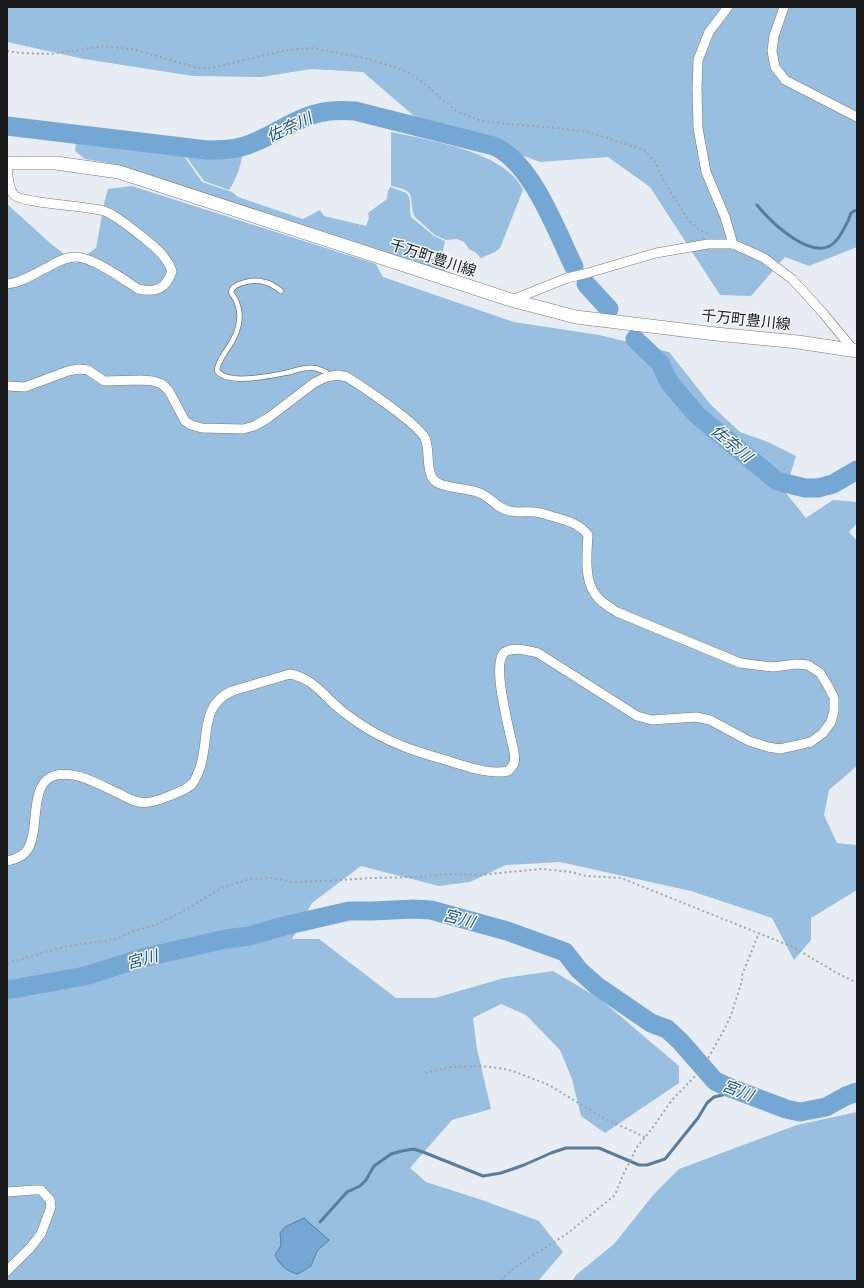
<svg xmlns="http://www.w3.org/2000/svg" width="864" height="1288" font-family="'Zilla Slab','Noto Sans JP',serif">
  <style>
    .green { fill: #99bfe0 }
    .water { fill: #75a7d4; stroke: #597d9d }
    .lines { fill: none; stroke-linecap: round; stroke-linejoin: round }
    .stream { stroke: #597d9d; stroke-width: 3 }
    .river { stroke: #75a7d4; stroke-width: 19 }
    .lane-casing { stroke: #72787d; stroke-width: 6 }
    .street-casing { stroke: #72787d; stroke-width: 10 }
    .secondary-casing { stroke: #72787d; stroke-width: 14 }
    .path { stroke: #9fa4a8; stroke-width: 2; stroke-dasharray: 2 3; stroke-linecap: butt }
    .lane { stroke: #fff; stroke-width: 4.5 }
    .street { stroke: #fff; stroke-width: 9 }
    .secondary { stroke: #fff; stroke-width: 13 }
    .labels { text-anchor: middle; stroke-width: 3; stroke-linejoin: round; paint-order: stroke }
    .street-label { font-size: 15px; fill: #181a1c; stroke: #f5faff }
    .water-label { font-size: 16px; font-style: italic; fill: #1c537f; stroke: #f5faff }
  </style>
  <rect width="100%" height="100%" fill="#e7edf3"/>
  <g class="green">
    <polygon points="7,7 857,7 857,247 809,266 785,257 751,296 720,295 650,187 608,157 540,162 414,116 363,72 311,69 262,77 193,76 84,59 7,42"/>
    <path d="M391,132C428,140 481,148 510,173C516,178 520,184 523,190L500,248L495,252L481,258L475,252L469,249L464,242L457,239L446,240L435,235L414,216C408,194 418,192 391,186Z"/>
    <path d="M78,140L184,156L202,182L232,192L238,197L303,219L320,210L324,216L366,226L369,218L368,213L387,199L388,191L390,187C415,195 408,194 411,217L434,236L445,241L442,255L412,256L411,263L376,252L130,169L108,163L85,159L75,151L76,144Z"/>
    <path d="M243,153C240,167 237,178 229,190L204,181L185,155L215,157Z"/>
    <polygon points="132,186 376,264 383,277 514,322 599,335 669,352 711,405 740,432 768,442 796,456 785,492 806,518 833,500 857,502 857,523 849,532 857,541 857,766 829,790 824,815 837,843 857,845 857,890 811,918 811,940 794,960 772,918 691,891 560,862 506,865 470,882 439,886 361,866 312,903 292,939 319,939 396,998 435,998 504,978 553,971 600,999 679,1066 679,1083 605,1133 581,1116 572,1079 560,1050 526,1015 501,1004 473,1018 477,1049 491,1109 452,1120 410,1168 426,1182 482,1200 539,1221 563,1252 538,1281 7,1281 7,204 49,242 75,263 96,248 105,199 108,189"/>
    <polygon points="443,258 446,275 412,264 413,259"/>
    <polygon points="857,1112 857,1281 572,1281 576,1275 614,1244 654,1194 679,1169 797,1125"/>
  </g>
  <path class="water" d="M304,1218L329,1240L317,1251L311,1266L298,1274C287,1272 280,1265 275,1255C276,1252 279,1250 280,1247C282,1243 280,1237 280,1233L285,1227Z"/>
  <g class="lines">
    <g class="stream">
      <path d="M757,205C770,221 813,264 835,242C841,236 844,228 848,221C849,219 850,215 851,213C853,211 855,211 857,210"/>
      <polyline points="320,1222 347,1192 360,1186 366,1180 374,1166 391,1154 402,1151 413,1149 423,1152 483,1176 501,1173 524,1165 551,1153 566,1148 599,1148 639,1165 647,1165 665,1159 698,1118 707,1103 714,1097 739,1091"/>
    </g>
    <g class="river">
      <path d="M7,126L207,150C219,150 230,150 241,147C268,140 289,121 315,114C328,110 342,110 355,111L482,143C486,144 492,145 496,147C533,165 557,232 574,267"/>
      <polyline points="586,284 609,309"/>
      <polyline points="635,339 660,363 669,382 697,415 777,481 805,488 818,488 833,484 857,470"/>
      <polyline points="7,990 85,976 142,958 226,939 249,936 284,926 349,911 372,911 414,909 431,910 507,931 565,952 579,970 597,986 651,1023 667,1029 680,1041 715,1081 728,1087 786,1109 800,1112 826,1107 846,1096 857,1092"/>
    </g>
    <g class="lane-casing">
      <path id="lane" d="M281,291C276,287 270,283 264,282C256,279 233,282 231,292C233,296 236,299 237,303C244,320 236,337 226,351C222,357 217,364 217,371C229,386 274,375 290,372C296,370 302,368 308,368C317,367 325,371 332,376"/>
    </g>
    <g class="street-casing">
      <g id="street">
        <polyline points="728,7 709,32 698,60 697,88 698,128 706,172 725,217 733,244"/>
        <polyline points="784,7 774,36 772,51 775,67 785,80 857,117"/>
        <path d="M7,284C20,283 32,275 44,269C54,264 64,257 75,257C93,257 123,279 138,289C156,293 166,289 172,271C167,257 156,248 145,239C133,230 118,216 104,211C88,206 21,203 14,195C7,187 8,173 7,163"/>
        <polyline points="512,300 567,278 588,273 656,253 708,244 733,244 764,258 792,279 823,313 855,352"/>
        <path d="M7,386L25,387L68,371L79,369L88,370L104,381L141,380L153,381L162,384L169,391L185,421L191,425L202,428L243,429L254,426L268,418L314,383L324,378L332,376L338,375L347,377C363,387 417,423 425,438C431,451 424,476 438,483C452,490 471,487 484,495C493,501 499,509 510,511C518,513 526,511 534,512C540,512 546,515 551,516C565,520 579,523 588,535C587,552 584,580 595,594C600,602 609,607 617,612L740,663L773,667L797,664L808,665L820,673L828,686L834,698V711L831,722L823,733L811,742L780,749L768,747L749,741L710,720L696,717L652,720L637,716L538,653C528,651 515,646 505,652C491,662 508,723 511,739C513,746 516,756 514,763C513,766 510,769 508,771C490,775 469,767 452,762C436,757 420,753 405,747C384,739 364,728 346,714C327,700 314,678 290,674L232,691C197,706 211,746 198,773C196,777 195,781 192,784C186,790 177,793 169,796C160,800 149,804 139,802C134,801 127,798 122,795C103,787 73,767 51,777C30,787 39,829 29,847C25,856 16,859 7,861"/>
        <polyline points="7,1192 34,1190 41,1190 50,1200 51,1207 41,1234 30,1248 7,1271"/>
      </g>
    </g>
    <g class="secondary-casing">
      <polyline id="secondary" points="7,163 56,163 119,172 511,300 576,317 716,334 798,342 857,351"/>
    </g>
    <g class="path">
      <polyline points="7,51 20,53 51,54 105,46 136,50 198,68 211,68 287,50 312,48 365,58 406,71 420,80 456,111 479,120 497,123 557,128 583,131 598,135 644,150 655,162 665,183 688,219 698,229 708,234"/>
      <polyline points="7,963 68,946 117,939 130,932 155,925 184,911 221,888 250,879 272,878 293,882 325,881 371,878 419,877 447,874 479,875 541,869 571,872 586,876 621,878 793,947 837,973 857,983"/>
      <polyline points="425,1073 451,1067 479,1066 499,1068 513,1071 549,1085 603,1118 645,1137"/>
      <polyline points="502,1281 505,1276 515,1267 568,1233 615,1195 623,1175 637,1147 651,1130 672,1100 702,1069 724,1030 731,1015 742,981 742,975 759,933"/>
    </g>
    <use href="#lane" class="lane"/>
    <use href="#street" class="street"/>
    <use href="#secondary" class="secondary"/>
  </g>
  <g class="labels">
    <g class="street-label">
      <text transform="translate(433 258) rotate(18)" y="5">千万町豊川線</text>
      <text transform="translate(746 320) rotate(6)" y="5">千万町豊川線</text>
    </g>
    <g class="water-label">
      <text transform="translate(289 127) rotate(-25)" y="6">佐奈川</text>
      <text transform="translate(732 443) rotate(40)" y="6">佐奈川</text>
      <text transform="translate(459 918) rotate(15)" y="6">宮川</text>
      <text transform="translate(142 959) rotate(-15)" y="6">宮川</text>
      <text transform="translate(738 1090) rotate(21)" y="6">宮川</text>
    </g>
  </g>
  <rect width="864" height="1288" fill="none" stroke="#181a1c" stroke-width="16"/>
</svg>
